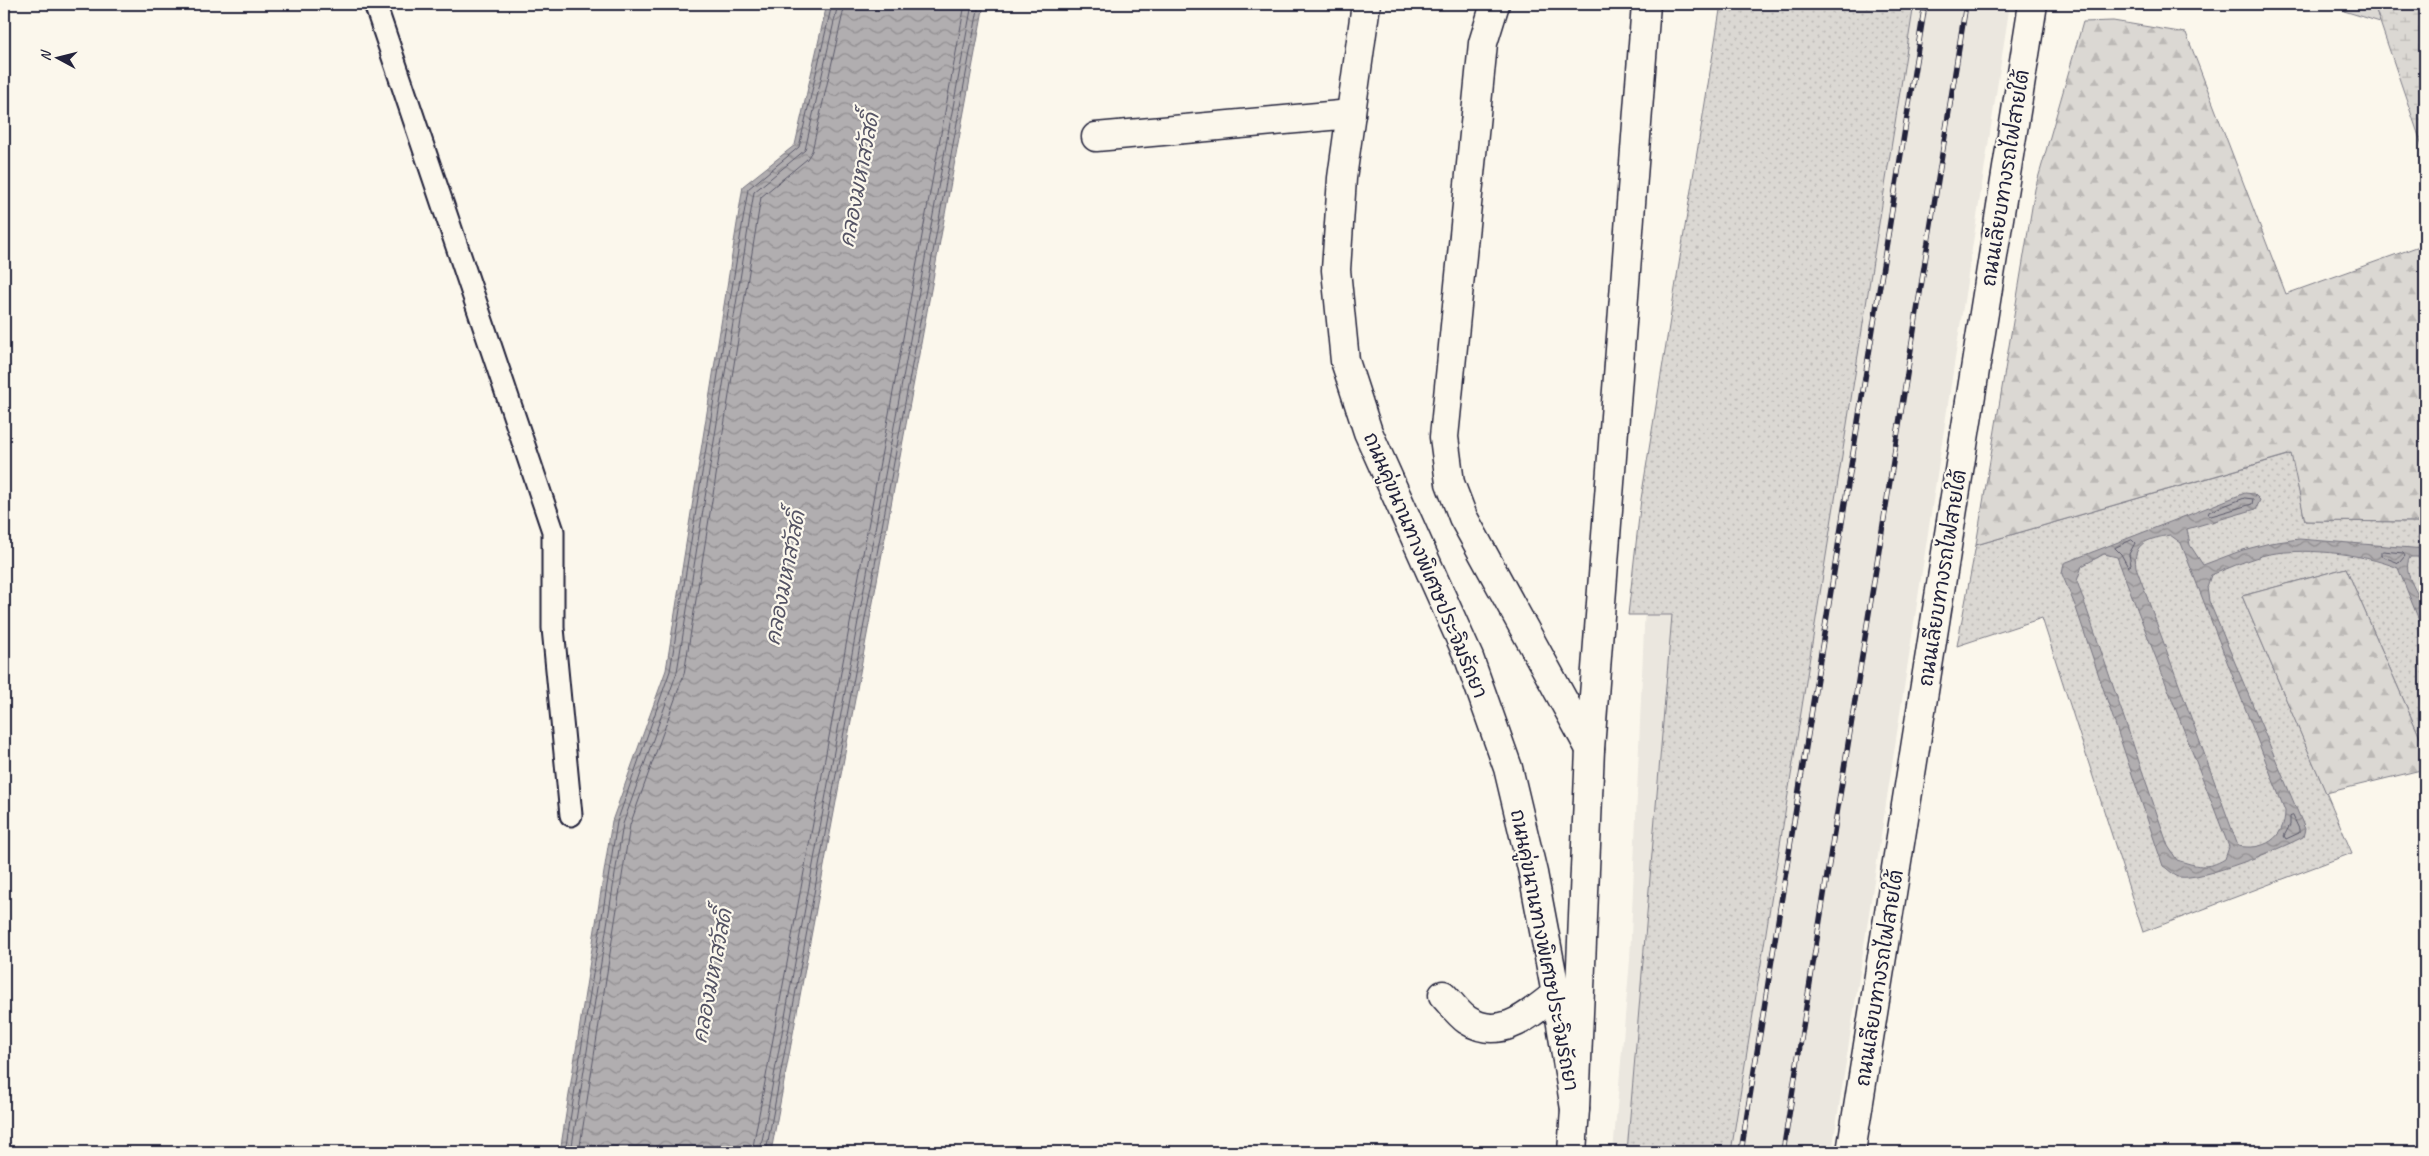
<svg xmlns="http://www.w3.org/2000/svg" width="2429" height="1156" font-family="Caveat,'Playpen Sans Thai',sans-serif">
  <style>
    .built { fill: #ebe7df }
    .grass { fill: url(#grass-dots); stroke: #7e7d87 }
    .forest { fill: url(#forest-firs); stroke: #7e7d87 }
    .wetland { fill: url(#wetland-marsh); stroke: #7e7d87 }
    .water { fill: url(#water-waves); stroke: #787681; fill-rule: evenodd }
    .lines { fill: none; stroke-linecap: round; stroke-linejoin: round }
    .shore { stroke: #5b5a6a; stroke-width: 1 }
    .service-casing { stroke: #22223b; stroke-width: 25 }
    .minor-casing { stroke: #22223b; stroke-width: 31 }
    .secondary-casing { stroke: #22223b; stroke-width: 31 }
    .motorway-casing { stroke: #22223b; stroke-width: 31 }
    .service { stroke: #fbf7ec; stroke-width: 21 }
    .minor { stroke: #fbf7ec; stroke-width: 28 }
    .secondary { stroke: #fbf7ec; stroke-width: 28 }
    .motorway { stroke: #fbf7ec; stroke-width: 28 }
    .rail-casing { stroke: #22223b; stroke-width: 5.5 }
    .rail { stroke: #fbf7ec; stroke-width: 4; stroke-dasharray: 11; stroke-linecap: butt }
    .labels { text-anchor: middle; stroke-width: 4.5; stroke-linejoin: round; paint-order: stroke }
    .street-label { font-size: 20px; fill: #22223b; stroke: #fbf7ec }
    .water-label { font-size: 21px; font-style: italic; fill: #545364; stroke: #fbf7ec }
  </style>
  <defs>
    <pattern id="grass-dots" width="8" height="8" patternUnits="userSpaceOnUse" patternTransform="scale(1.25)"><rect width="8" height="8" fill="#dbd8d3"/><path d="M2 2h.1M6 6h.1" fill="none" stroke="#bcb9b6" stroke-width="1.8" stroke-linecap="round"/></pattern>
    <pattern id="forest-firs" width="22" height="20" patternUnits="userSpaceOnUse" patternTransform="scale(1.25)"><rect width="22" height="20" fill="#dbd8d3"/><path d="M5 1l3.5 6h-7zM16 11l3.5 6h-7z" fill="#bcb9b6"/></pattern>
    <pattern id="wetland-marsh" width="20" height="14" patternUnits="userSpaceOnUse" patternTransform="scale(1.25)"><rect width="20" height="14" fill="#dbd8d3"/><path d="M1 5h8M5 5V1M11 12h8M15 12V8" fill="none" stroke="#bcb9b6"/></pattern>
    <pattern id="water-waves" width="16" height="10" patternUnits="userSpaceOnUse" patternTransform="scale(1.25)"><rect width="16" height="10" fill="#b1aeb0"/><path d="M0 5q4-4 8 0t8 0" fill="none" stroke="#908d90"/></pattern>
  </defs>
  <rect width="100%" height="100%" fill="#fbf7ec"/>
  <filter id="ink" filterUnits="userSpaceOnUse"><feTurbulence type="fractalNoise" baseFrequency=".02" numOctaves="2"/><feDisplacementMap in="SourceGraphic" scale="10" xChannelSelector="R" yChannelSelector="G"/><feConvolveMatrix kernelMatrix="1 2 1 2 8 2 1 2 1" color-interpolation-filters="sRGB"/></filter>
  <g filter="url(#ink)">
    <polygon class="built" points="1734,4 2010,4 1832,1152 1613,1152 1630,960 1645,604"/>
    <g class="grass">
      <polygon points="1721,4 1914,4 1731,1152 1627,1152 1672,615 1628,615 1641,499"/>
      <polygon points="2292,454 2305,521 2425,522 2425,749 2346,568 2242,596 2352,853 2143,932 2042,618 1957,646 1976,545"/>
    </g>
    <g class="forest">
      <polygon points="2344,4 2374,4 2380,22 2344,11"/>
      <polygon points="2113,21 2186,33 2286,294 2425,244 2425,522 2305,521 2291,454 1976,545 2035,189 2083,22"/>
      <polygon points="2346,568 2425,749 2425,769 2326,793 2242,596"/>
    </g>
    <polygon class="wetland" points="2374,4 2425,4 2425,154 2380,22"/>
    <g class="water">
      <polygon points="827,4 984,4 771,1152 560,1152 612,821 666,670 743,186 795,145"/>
      <path d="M2245,493L2254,494L2260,500L2256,509L2187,529L2190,545L2203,565L2243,550L2270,543L2299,539L2425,549V557H2410C2400,575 2423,596 2425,614C2426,621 2425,628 2425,635L2398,568C2362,553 2299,546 2261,556C2244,561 2227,569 2211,575L2207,587L2209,601L2305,829L2303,837C2280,849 2202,881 2179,877C2174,876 2168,869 2163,866L2076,608L2062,574L2064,563ZM2170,535L2181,543L2285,811C2285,839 2263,851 2238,846L2136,567C2132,542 2149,539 2170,535ZM2104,554L2117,557L2229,847L2225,859C2207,870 2196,866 2177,860L2168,846L2077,581L2082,566Z"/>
    </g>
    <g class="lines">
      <g class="shore">
        <polygon points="2245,498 2253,499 2252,504 2211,516 2208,515 2209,512"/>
        <polygon points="2132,540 2135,543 2129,554 2131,565 2128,567 2121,554 2115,548"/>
        <polygon points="2383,551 2403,553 2405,556 2399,563 2381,556 2381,553"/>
        <polygon points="2293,816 2299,829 2299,833 2286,839 2284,836 2290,825 2290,817"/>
        <polyline points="565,1152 617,822 670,671 748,189 799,147 832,4"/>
        <polyline points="571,1152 623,824 677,672 754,192 805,150 838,4"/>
        <polyline points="579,1152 630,825 684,674 761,197 807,159 812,151 845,4"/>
        <polyline points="752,1152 965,4"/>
        <polyline points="760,1152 972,4"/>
        <polyline points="766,1152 979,4"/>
      </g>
      <g class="service-casing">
        <polyline id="service" points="375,4 553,531 553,628 571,815"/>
      </g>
      <g class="minor-casing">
        <g id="minor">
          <polyline points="1096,137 1351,114"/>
          <path d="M1443,995C1450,1002 1458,1014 1467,1020C1501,1042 1530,1014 1556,994"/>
        </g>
      </g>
      <g class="secondary-casing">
        <g id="secondary">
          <polyline points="1366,4 1342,178 1336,270 1345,361 1368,432 1469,658 1508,768 1533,873 1556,994 1575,1109 1572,1152"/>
          <polyline points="1851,1152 2033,4"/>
        </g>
      </g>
      <g class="motorway-casing">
        <g id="motorway">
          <polyline points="1495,4 1483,43 1444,437 1450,483 1463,517 1590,749"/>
          <polyline points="1575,1109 1590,749 1646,4"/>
        </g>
      </g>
      <use href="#service" class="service"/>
      <use href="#minor" class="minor"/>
      <use href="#secondary" class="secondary"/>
      <use href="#motorway" class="motorway"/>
      <g class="rail-casing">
        <g id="rail">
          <polyline points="1741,1152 1925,4"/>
          <polyline points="1783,1152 1966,4"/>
        </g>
      </g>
      <use href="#rail" class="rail"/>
    </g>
  </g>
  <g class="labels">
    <g class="street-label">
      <text transform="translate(2005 178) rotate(-81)" y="7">ถนนเลียบทางรถไฟสายใต้</text>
      <text transform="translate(1426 565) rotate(67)" y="7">ถนนคู่ขนานทางพิเศษประจิมรัถยา</text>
      <text transform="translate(1942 578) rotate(-81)" y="7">ถนนเลียบทางรถไฟสายใต้</text>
      <text transform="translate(1545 950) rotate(79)" y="7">ถนนคู่ขนานทางพิเศษประจิมรัถยา</text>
      <text transform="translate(1879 978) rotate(-81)" y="7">ถนนเลียบทางรถไฟสายใต้</text>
    </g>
    <g class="water-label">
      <text transform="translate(859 180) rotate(-79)" y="7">คลองมหาสวัสดิ์</text>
      <text transform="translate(785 578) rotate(-79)" y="7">คลองมหาสวัสดิ์</text>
      <text transform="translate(712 976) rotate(-79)" y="7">คลองมหาสวัสดิ์</text>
    </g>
  </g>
  <rect width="2429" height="1156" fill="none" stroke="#fbf7ec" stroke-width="20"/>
  <rect x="10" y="10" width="2409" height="1136" fill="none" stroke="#22223b" stroke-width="2" filter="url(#ink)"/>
  <g transform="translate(58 58) rotate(277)" stroke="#fbf7ec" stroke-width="4" paint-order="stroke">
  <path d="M0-4L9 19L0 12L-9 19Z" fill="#22223b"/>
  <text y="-8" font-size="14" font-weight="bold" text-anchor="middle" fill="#22223b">N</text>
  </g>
</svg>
